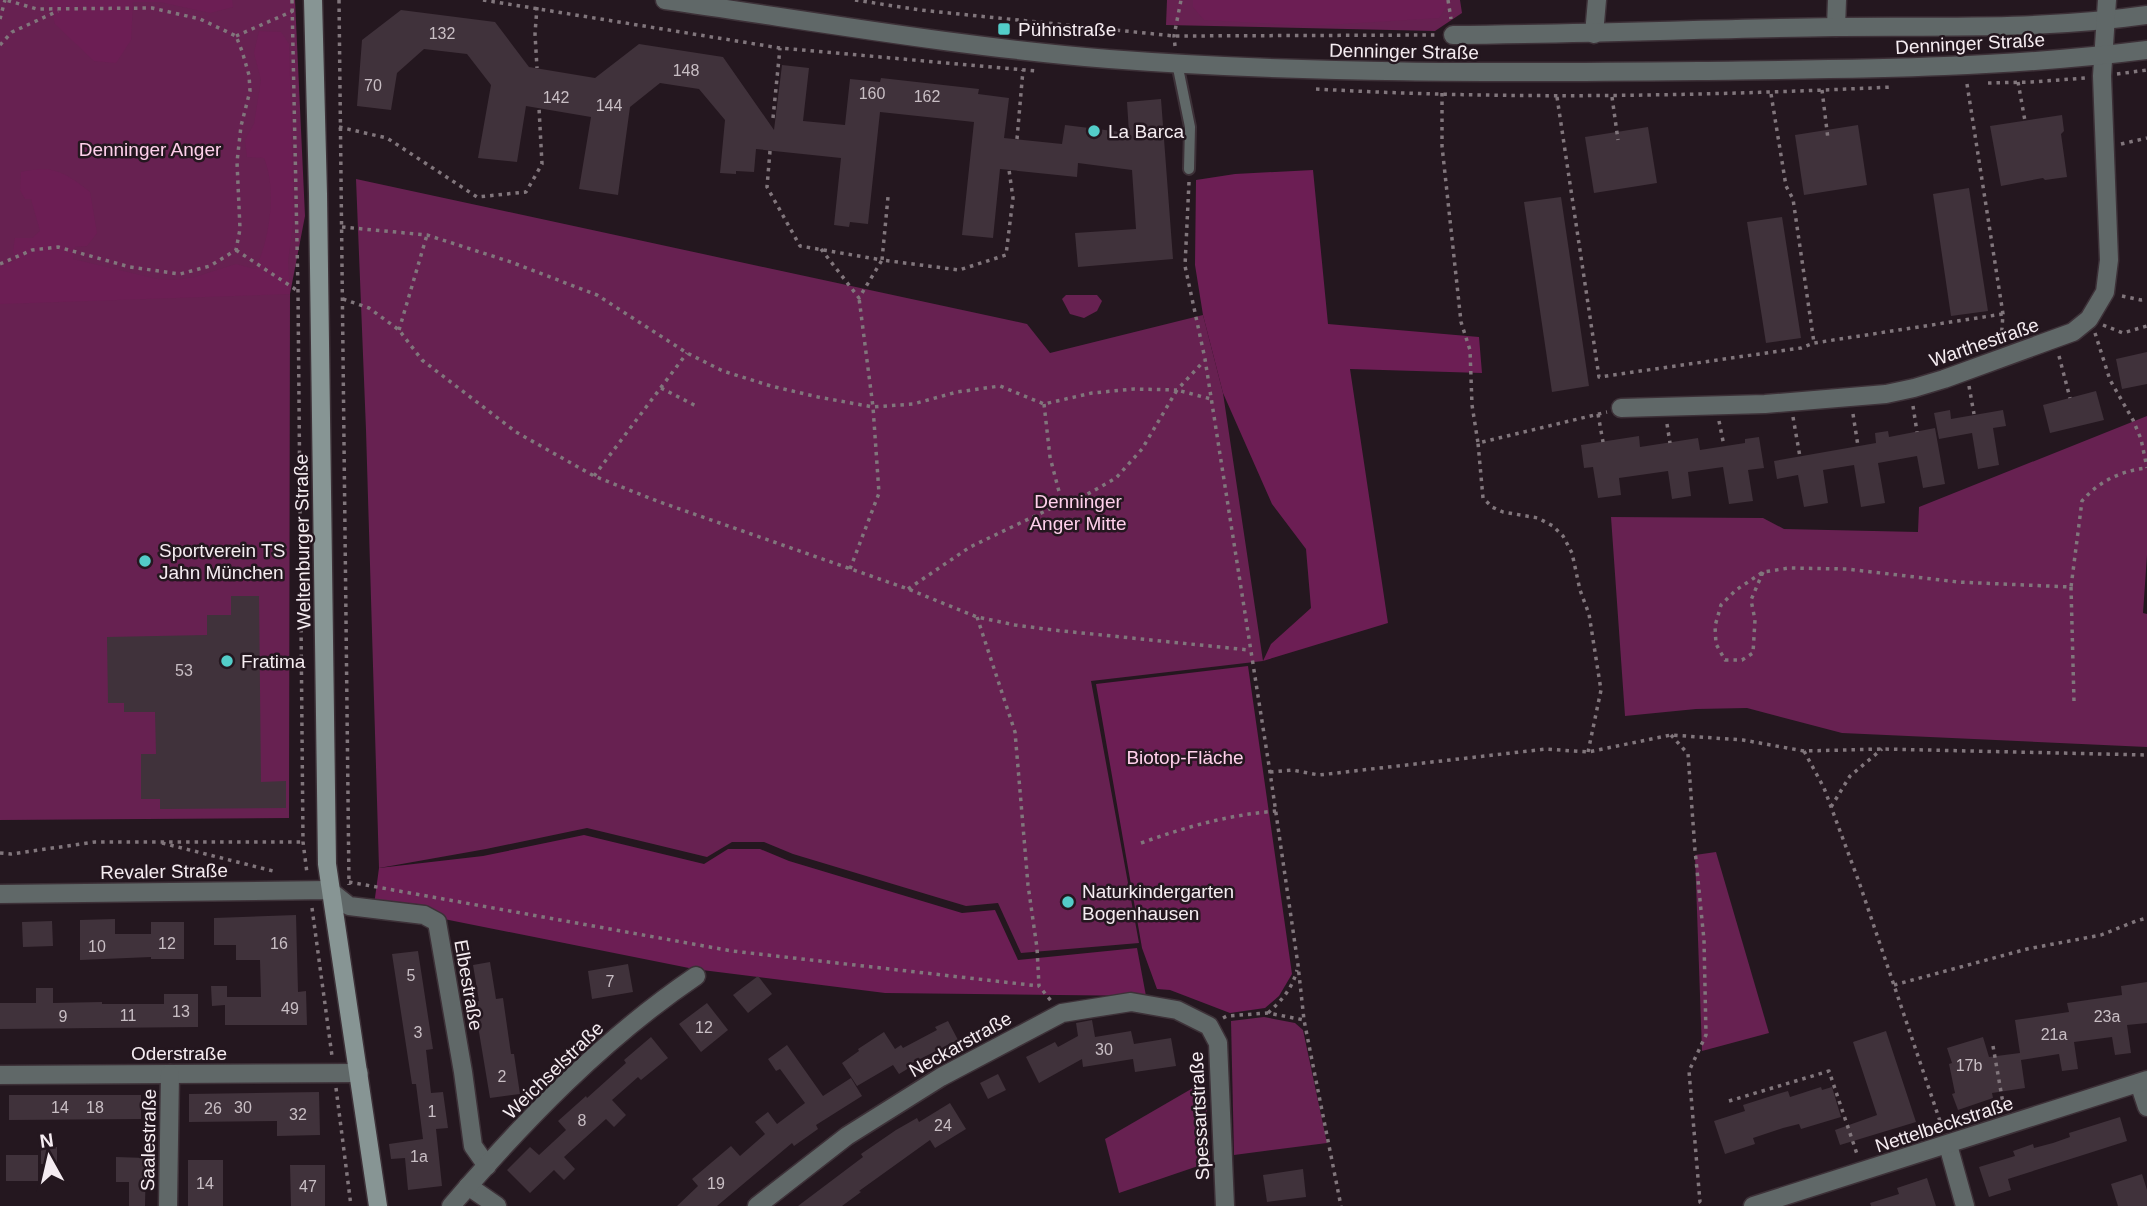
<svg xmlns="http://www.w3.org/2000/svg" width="2147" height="1206" font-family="Arial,sans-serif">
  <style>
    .green { fill: #672151 }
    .forest { fill: #6c1e54 }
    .building { fill: #40323b }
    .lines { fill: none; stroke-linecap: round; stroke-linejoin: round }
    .service-casing { stroke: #3d3138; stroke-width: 14 }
    .minor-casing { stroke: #3d3138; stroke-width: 21 }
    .tertiary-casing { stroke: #3d3138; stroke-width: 21 }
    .secondary-casing { stroke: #3d3138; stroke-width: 21 }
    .path { stroke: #81767c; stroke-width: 3.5; stroke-dasharray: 3.5 5; stroke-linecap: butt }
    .service { stroke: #606868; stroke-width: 10 }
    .minor { stroke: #606868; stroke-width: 18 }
    .tertiary { stroke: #606868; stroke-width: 18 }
    .secondary { stroke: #879594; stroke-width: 18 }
    .poi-dot { fill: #53cdc9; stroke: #24171f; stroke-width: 2.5 }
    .labels { text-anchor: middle; stroke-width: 5; stroke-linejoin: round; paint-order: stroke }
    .number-label { font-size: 16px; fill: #c8bec4 }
    .poi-label { font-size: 19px; fill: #f5ecf1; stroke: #24171f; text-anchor: start }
    .street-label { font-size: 19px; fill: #f5ecf1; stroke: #24171f }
    .park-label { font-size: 19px; fill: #ffd0eb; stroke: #24171f }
  </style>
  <rect width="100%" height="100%" fill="#24171f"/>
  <g class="green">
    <polygon points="0,0 295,0 305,216 290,294 289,818 0,820"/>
    <polygon points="1167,0 1460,0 1462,13 1435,31 1166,25"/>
    <polygon points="356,179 1027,324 1050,353 1203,315 1223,393 1263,661 1091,681 1139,943 1021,953 998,903 966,906 793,854 764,842 732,842 707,857 587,828 486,849 379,868 366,430"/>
    <polygon points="1066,295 1097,295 1102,301 1097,311 1084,318 1070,314 1062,299"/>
    <polygon points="2147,416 2147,555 2143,613 2147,614 2147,747 1842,733 1747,708 1696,709 1625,716 1611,517 1763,518 1784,529 1918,532 1919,507"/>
    <polygon points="1716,852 1769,1033 1702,1051 1695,855"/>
    <polygon points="1264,1017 1295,1023 1303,1030 1327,1143 1234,1155 1231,1021"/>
    <polygon points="1205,1081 1210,1162 1119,1193 1105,1139"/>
  </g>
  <g class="forest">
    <polygon points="45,0 232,0 233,7 210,13 160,2 133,2 131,40 116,63 94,61 55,24 49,1"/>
    <polygon points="1193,0 1451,0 1439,18 1310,26 1204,20 1193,7"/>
    <path d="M259,31L281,32L289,44L294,217L288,261L290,294L0,304V267L16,260L13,251L15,238H32L40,231L31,199H25L20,190L21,172C54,165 64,172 90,192L97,233L87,246L75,247L73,259L157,279L176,280L195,277L236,264L255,269C270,241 277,188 264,158L247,157L245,140L254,124L261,80L254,53Z"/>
    <polygon points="1313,170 1328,324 1479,337 1482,373 1350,369 1388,623 1263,661 1271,644 1311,608 1306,549 1272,504 1223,393 1203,315 1195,265 1196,180 1235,174"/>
    <polygon points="1248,666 1292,974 1279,996 1265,1008 1230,1013 1170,990 1157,989 1142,948 1096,684"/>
    <polygon points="584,835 704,864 728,849 760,849 789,861 962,913 995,910 1018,960 1137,948 1146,996 885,993 694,969 374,905 379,868 483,856"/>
  </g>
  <g class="building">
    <polygon points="401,10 495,22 529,67 595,78 639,44 723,57 774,130 782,65 809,68 803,121 845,125 850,79 880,82 881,78 979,89 978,94 1009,98 1004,138 1062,144 1065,125 1129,133 1127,102 1161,99 1173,259 1078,267 1075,233 1136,229 1132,170 1078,163 1077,177 1000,169 993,238 962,235 974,122 880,112 868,224 850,222 849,227 834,225 841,158 756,149 754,172 736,171 736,174 720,173 725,120 699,89 660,83 630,107 618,195 579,189 591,117 526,106 517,162 478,158 491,85 467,54 424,49 397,73 391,110 357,106 362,40"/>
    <polygon points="2062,115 2064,131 2061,134 2067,177 2045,180 2043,178 2001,186 1990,126"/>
    <polygon points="1858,125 1867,185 1804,195 1795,135"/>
    <polygon points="1648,127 1657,183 1594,193 1585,137"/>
    <polygon points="1969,188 1988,311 1951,316 1933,194"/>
    <polygon points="1561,197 1589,386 1552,392 1524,202"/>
    <polygon points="1782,217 1801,338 1766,343 1747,222"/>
    <polygon points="2147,352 2147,384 2122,389 2116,359"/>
    <polygon points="2096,391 2104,420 2050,433 2043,405"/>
    <polygon points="1950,410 1951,419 2003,410 2006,426 1993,428 1999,465 1978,469 1972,433 1939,439 1934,413"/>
    <polygon points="1935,428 1945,484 1923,488 1917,456 1878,463 1885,503 1861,507 1854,465 1823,470 1828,503 1804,507 1798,475 1777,479 1774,461 1876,443 1875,433 1888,431 1889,437"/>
    <polygon points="1639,436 1640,447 1698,438 1700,450 1745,443 1745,439 1759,437 1764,468 1748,470 1753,501 1729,504 1723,467 1688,472 1691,496 1672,499 1668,471 1619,478 1621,495 1598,498 1593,467 1584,468 1581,445"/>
    <polygon points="231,596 259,596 261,782 286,781 286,808 160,809 160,799 141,799 141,754 156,754 155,712 124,712 124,703 108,703 107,637 207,635 207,615 231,615"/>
    <polygon points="296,915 298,992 306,991 307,1025 225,1025 225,1005 212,1006 211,986 227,986 227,997 261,997 260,960 236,960 236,945 214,945 214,918"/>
    <polygon points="115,919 115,934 151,934 151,922 184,922 184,959 151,959 151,957 80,960 80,920"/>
    <polygon points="52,921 53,946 23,947 22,922"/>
    <polygon points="418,951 433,1049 426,1050 431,1093 443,1092 448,1128 436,1129 442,1186 408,1190 405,1158 391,1159 389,1144 423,1139 416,1084 412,1084 392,954"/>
    <polygon points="490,962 496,999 503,998 511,1054 514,1054 520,1094 490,1098 474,1002 479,1001 473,965"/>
    <polygon points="628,964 633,992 592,999 588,971"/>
    <polygon points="758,976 772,994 748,1013 733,995"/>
    <polygon points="2147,982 2147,1023 2127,1025 2131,1053 2115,1055 2112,1037 2074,1042 2078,1069 2062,1071 2059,1054 2021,1060 2025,1088 1992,1093 1993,1098 1958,1110 1952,1094 1955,1093 1949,1064 1952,1063 1947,1048 1983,1037 1989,1057 2020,1053 2015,1020 2069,1012 2067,1003 2122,995 2121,986"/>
    <polygon points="36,988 53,988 53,1003 102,1002 102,1004 164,1004 164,994 198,994 198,1027 0,1029 0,1003 36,1003"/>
    <polygon points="707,1003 728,1030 701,1052 679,1024"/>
    <polygon points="1092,1020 1095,1037 1131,1031 1134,1044 1171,1038 1176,1066 1135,1072 1133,1059 1083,1067 1082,1059 1039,1083 1026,1057 1055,1042 1058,1047 1078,1036 1076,1023"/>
    <polygon points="948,1021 958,1040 912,1063 914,1065 899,1074 893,1065 857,1086 842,1063 859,1051 858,1049 884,1032 895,1049 901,1045 903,1048 937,1030 935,1027"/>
    <polygon points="1886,1031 1916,1122 1840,1145 1835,1130 1877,1115 1853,1042"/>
    <polygon points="651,1037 668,1058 641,1080 638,1077 612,1100 626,1115 614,1127 606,1119 564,1157 575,1169 564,1180 554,1170 530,1193 507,1170 530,1147 539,1155 566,1130 558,1121 586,1096 587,1098 626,1063 624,1060"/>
    <polygon points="787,1045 823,1096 851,1078 862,1096 816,1125 818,1129 794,1146 792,1143 717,1206 677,1206 698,1186 692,1179 731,1146 740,1156 765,1134 755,1122 768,1112 777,1124 805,1103 780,1069 776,1071 768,1059"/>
    <polygon points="998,1074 1006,1090 988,1099 980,1083"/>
    <polygon points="1821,1087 1822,1090 1832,1087 1841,1117 1801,1129 1799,1124 1783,1128 1753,1138 1755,1144 1725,1154 1714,1121 1745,1111 1743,1105 1781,1093 1788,1091 1790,1097"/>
    <polygon points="319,1092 320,1135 277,1136 277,1121 189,1122 189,1094"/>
    <polygon points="9,1095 141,1095 141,1119 9,1120"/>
    <polygon points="950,1103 966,1129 935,1148 930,1140 859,1191 861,1192 842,1206 798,1206 863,1157 861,1154 896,1130 917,1118 919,1122"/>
    <polygon points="2120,1117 2127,1141 2008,1179 2011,1190 1989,1197 1979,1167 2015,1156 2013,1151 2033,1144 2034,1148 2053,1143 2070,1137 2069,1133"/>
    <rect x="41" y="1147" width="16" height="17"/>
    <rect x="6" y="1155" width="32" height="26"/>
    <polygon points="116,1157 146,1158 145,1206 129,1206 129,1182 116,1182"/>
    <rect x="188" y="1160" width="35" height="46"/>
    <polygon points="290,1165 325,1165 325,1206 291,1206"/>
    <polygon points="1303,1169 1306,1197 1267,1202 1263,1175"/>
    <polygon points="2142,1174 2147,1190 2147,1206 2118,1206 2111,1184"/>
    <polygon points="1927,1178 1936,1206 1871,1206 1870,1203 1899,1194 1897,1188"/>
  </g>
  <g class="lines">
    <g class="service-casing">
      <polyline id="service" points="1177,63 1190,127 1189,169"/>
    </g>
    <g class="minor-casing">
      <g id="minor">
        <polyline points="1836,27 1837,0"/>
        <polyline points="1594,34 1597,0"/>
        <path d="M1453,35C1580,34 1707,29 1835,27C1939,26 2044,30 2147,15"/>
        <polyline points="1621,408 1765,404 1886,394 1914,388 1944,379 2073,332 2089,319 2105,292 2109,260 2102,76 2107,0"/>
        <polyline points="0,894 329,890 349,906 424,915 437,922 463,1072 473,1146 487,1166"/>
        <polyline points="0,1075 359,1073"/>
        <polyline points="2139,1083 2147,1107"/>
        <polyline points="1948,1145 1965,1206"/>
        <polyline points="468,1186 497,1206"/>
        <polyline points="168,1206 170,1074"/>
        <path d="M451,1206C524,1121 603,1039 696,976"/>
        <polyline points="757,1206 847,1136 941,1077 1062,1013 1131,1002 1177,1010 1209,1026 1218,1043 1225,1206"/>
        <polyline points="1753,1206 2147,1080"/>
      </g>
    </g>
    <g class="tertiary-casing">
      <path id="tertiary" d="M665,0C812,21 960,47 1109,59C1306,74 1502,73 1699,71C1849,69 1998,69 2147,50"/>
    </g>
    <g class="secondary-casing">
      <polyline id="secondary" points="313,0 318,194 327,864 378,1206"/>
    </g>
    <g class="path">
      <polyline points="292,0 298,291 303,842 307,873"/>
      <polyline points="339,0 349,885"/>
      <polyline points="483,0 780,48 1036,71"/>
      <polyline points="855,0 920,10 1174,36 1437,35"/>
      <polyline points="1448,0 1451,19"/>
      <polyline points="537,7 535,34 537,68"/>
      <polyline points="0,19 5,0"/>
      <polyline points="236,36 293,11"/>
      <polyline points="0,45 12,32 58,11"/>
      <polyline points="1175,46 1174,36 1181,0"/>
      <polyline points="2117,74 2147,70"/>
      <polyline points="2018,82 2025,121"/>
      <polyline points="1988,83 2032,82 2085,78"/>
      <polyline points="1967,84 2003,314 2001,342"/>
      <path d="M1316,89C1509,100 1701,96 1893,87"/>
      <polyline points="1822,90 1828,139"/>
      <polyline points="1442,93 1442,146 1461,322 1470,350 1472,405 1478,443"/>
      <polyline points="1771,94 1786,186 1793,199 1814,343"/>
      <polyline points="1557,97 1599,377 1801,348 1814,343 2003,314"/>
      <polyline points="1612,97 1618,140"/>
      <polyline points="773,118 780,48"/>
      <polyline points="339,127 387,138 477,197 526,192 542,164 539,108"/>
      <polyline points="1017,139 1023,70"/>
      <polyline points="2121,144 2147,138"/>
      <polyline points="770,151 767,187 800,246 882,260 888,197"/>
      <polyline points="1189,182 1185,266 1205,359 1270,772 1298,965 1304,1020 1341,1206"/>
      <polyline points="342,227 427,235 511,262 597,295 687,353 723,371 771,386 818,397 873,407 913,404 957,392 1000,386 1044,404 1092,393 1134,389 1177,390 1204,361"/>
      <polyline points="821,249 859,298 882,260 959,270 1006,255 1013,198 1009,170"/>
      <polyline points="236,250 298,291"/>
      <polyline points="0,264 32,250 58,247 130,267 180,274 210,266 236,250 240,229 237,162 241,126 250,91 249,75 242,51 236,36 200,19 152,8 37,9 6,0"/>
      <polyline points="2122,296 2141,300 2147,299"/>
      <polyline points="343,299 369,308 399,330 422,360 516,432 594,476 657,501 908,589 977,617 1015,625 1053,630 1249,650"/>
      <polyline points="2103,325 2123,333 2147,326"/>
      <polyline points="399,330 427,235"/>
      <polyline points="2095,333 2110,380 2133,420 2141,439 2147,468"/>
      <polyline points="2059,356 2070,398"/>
      <polyline points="1969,386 1974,414"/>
      <polyline points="661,388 698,407"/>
      <polyline points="1044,404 1050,457 1062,503"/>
      <polyline points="1913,406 1917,432"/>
      <polyline points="1598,414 1603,442"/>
      <polyline points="1853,414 1858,446"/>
      <polyline points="1793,417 1800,457"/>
      <polyline points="1719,421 1724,446"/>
      <polyline points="1667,424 1670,443"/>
      <polyline points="594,476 687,353"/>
      <polyline points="850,569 879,493 873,407 859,298"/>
      <path d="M1763,572L1751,600L1755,620L1753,653L1742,660H1725L1716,644L1715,626L1721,605L1736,590L1763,572L1789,568L1847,569L1958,582L2071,587L2082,501C2099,481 2121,471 2146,468"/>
      <polyline points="2071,587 2074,702"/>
      <polyline points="908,589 970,547 1062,503 1086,495 1116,478 1142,449 1177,390 1211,399"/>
      <polyline points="977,617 1015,732 1028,885 1037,948 1039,986 1052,1002"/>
      <polyline points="1671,735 1688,754 1695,850 1704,940 1706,1035 1689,1071 1700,1202 1704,1206"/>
      <polyline points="1804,751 1824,788 1859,882 1943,1130"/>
      <polyline points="1588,752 1601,690 1589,614 1580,590 1572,553 1563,536 1553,526 1538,518 1503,512 1492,507 1483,498 1478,443 1607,412"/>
      <polyline points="1270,772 1292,770 1319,775 1546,749 1588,752 1671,735 1743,740 1804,751 1882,749 2147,755"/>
      <polyline points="1831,807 1850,776 1882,749"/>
      <polyline points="162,843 277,872"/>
      <path d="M1141,843C1186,827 1227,815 1276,811"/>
      <polyline points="0,853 11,854 95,842 303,842"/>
      <polyline points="349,882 732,951 1039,986"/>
      <polyline points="312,908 332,1056"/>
      <polyline points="1894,985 2027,949 2101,935 2136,921 2147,918"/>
      <path d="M1268,1013C1282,1000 1292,989 1297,970"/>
      <polyline points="1223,1018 1227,1016 1268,1013 1304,1020"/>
      <polyline points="1993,1046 2004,1109"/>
      <polyline points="336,1088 351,1206"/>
      <polyline points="1729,1101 1829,1071 1858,1157"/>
    </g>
    <use href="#service" class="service"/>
    <use href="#minor" class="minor"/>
    <use href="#tertiary" class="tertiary"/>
    <use href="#secondary" class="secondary"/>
  </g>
  <g class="poi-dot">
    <rect x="997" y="22" width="14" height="14" rx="3.5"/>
    <circle cx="1094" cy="131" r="7"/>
    <circle cx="145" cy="561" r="7"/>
    <circle cx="227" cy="661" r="7"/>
    <circle cx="1068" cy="902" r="7"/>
  </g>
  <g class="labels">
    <g class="number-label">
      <text x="442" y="39">132</text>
      <text x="686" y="76">148</text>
      <text x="373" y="91">70</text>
      <text x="872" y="99">160</text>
      <text x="927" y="102">162</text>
      <text x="556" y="103">142</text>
      <text x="609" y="111">144</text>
      <text x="184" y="676">53</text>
      <text x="167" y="949">12</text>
      <text x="279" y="949">16</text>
      <text x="97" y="952">10</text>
      <text x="411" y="981">5</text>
      <text x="610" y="987">7</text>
      <text x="290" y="1014">49</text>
      <text x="181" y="1017">13</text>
      <text x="128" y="1021">11</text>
      <text x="63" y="1022">9</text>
      <text x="2107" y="1022">23a</text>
      <text x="704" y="1033">12</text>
      <text x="418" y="1038">3</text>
      <text x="2054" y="1040">21a</text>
      <text x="1104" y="1055">30</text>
      <text x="1969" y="1071">17b</text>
      <text x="502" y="1082">2</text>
      <text x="60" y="1113">14</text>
      <text x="95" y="1113">18</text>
      <text x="243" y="1113">30</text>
      <text x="213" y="1114">26</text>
      <text x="432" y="1117">1</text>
      <text x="298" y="1120">32</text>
      <text x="582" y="1126">8</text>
      <text x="943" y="1131">24</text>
      <text x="419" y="1162">1a</text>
      <text x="205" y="1189">14</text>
      <text x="716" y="1189">19</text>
      <text x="308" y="1192">47</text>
    </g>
    <g class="poi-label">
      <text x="1018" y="36">Pühnstraße</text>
      <text x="1108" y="138">La Barca</text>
      <text x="159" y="557">Sportverein TS<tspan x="159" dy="22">Jahn München</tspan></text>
      <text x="241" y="668">Fratima</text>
      <text x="1082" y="898">Naturkindergarten<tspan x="1082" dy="22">Bogenhausen</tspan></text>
    </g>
    <g class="street-label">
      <text transform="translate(1970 43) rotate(-3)" y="7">Denninger Straße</text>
      <text transform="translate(1404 51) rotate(1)" y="7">Denninger Straße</text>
      <text transform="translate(1984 342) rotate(-19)" y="7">Warthestraße</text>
      <text transform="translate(302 542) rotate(-91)" y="7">Weltenburger Straße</text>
      <text transform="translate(164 871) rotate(-1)" y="7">Revaler Straße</text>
      <text transform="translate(469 985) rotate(80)" y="7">Elbestraße</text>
      <text transform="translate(960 1044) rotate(-29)" y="7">Neckarstraße</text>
      <text x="179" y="1060">Oderstraße</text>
      <text transform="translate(553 1070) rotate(-44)" y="7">Weichselstraße</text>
      <text transform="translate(1199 1116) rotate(-93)" y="7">Spessartstraße</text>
      <text transform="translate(1944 1124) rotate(-18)" y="7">Nettelbeckstraße</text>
      <text transform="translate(148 1140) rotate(-89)" y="7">Saalestraße</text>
    </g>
    <g class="park-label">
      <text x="150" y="156">Denninger Anger</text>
      <text x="1078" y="508">Denninger<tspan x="1078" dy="22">Anger Mitte</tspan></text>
      <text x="1185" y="764">Biotop-Fläche</text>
    </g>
  </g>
  <g transform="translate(49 1157) rotate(352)" stroke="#24171f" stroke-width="5" paint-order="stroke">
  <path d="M0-5L12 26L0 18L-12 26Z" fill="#f5ecf1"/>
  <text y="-10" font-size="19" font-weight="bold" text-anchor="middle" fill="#f5ecf1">N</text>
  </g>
</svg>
